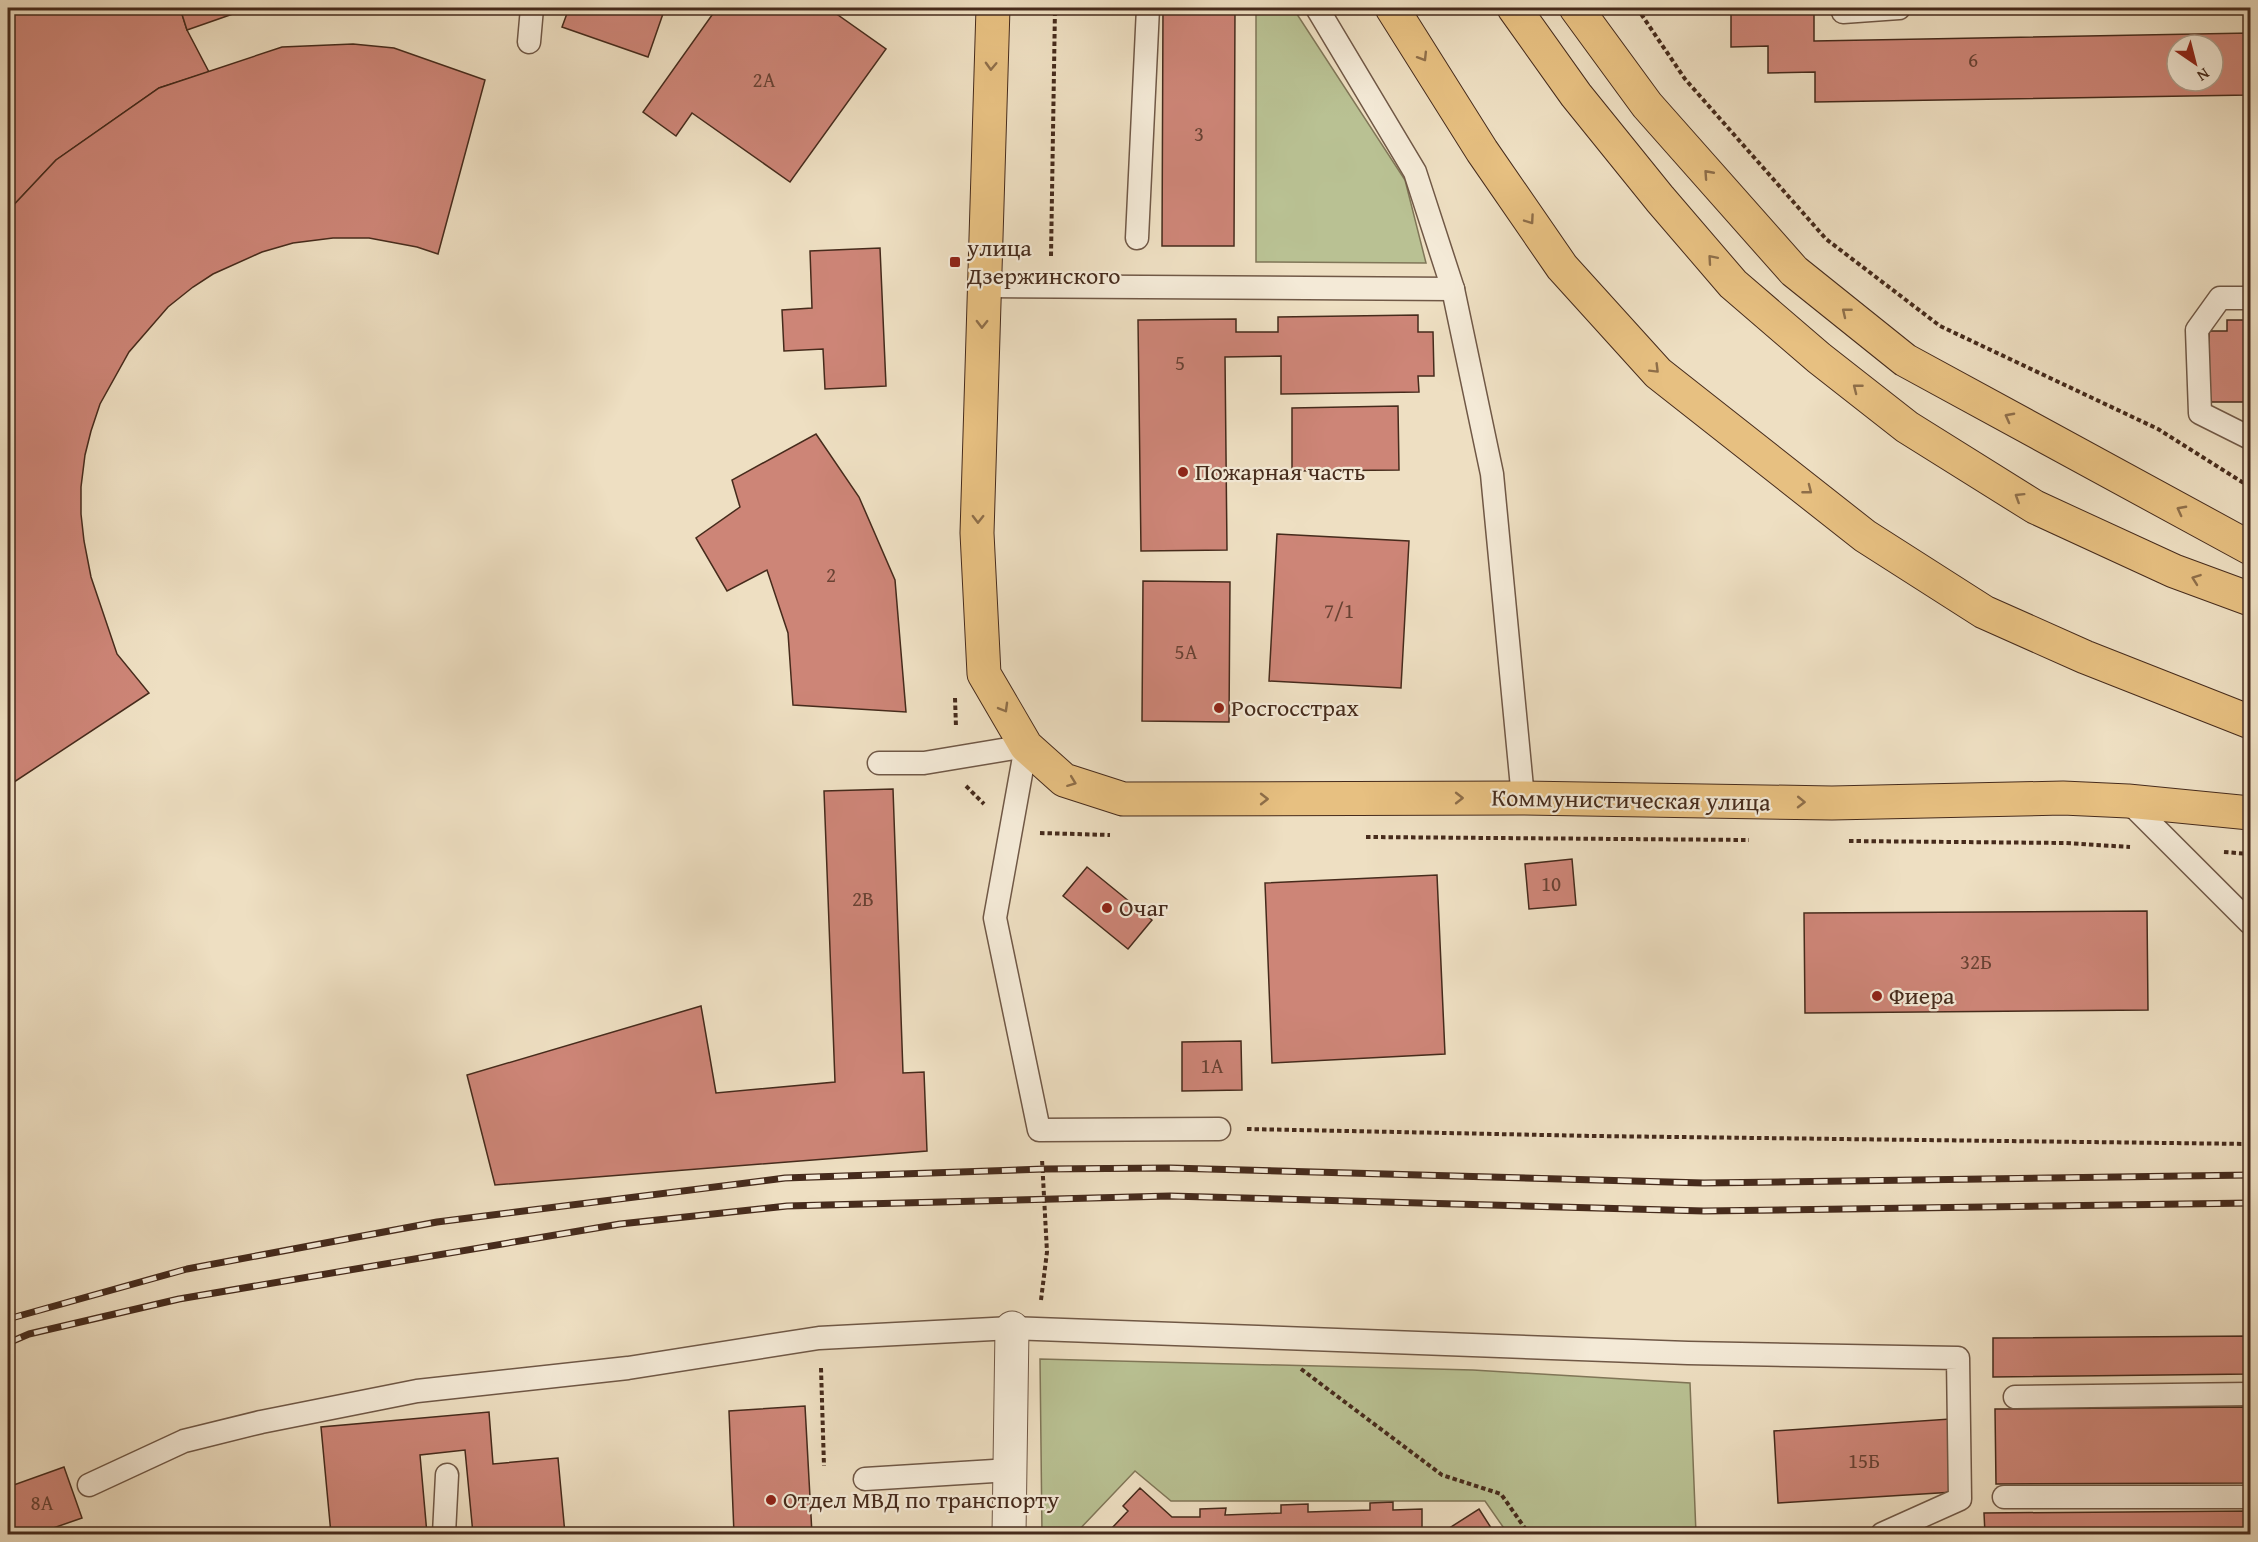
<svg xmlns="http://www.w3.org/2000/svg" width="2258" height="1542" font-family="'Gentium Book Plus',serif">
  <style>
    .green { fill: #b9c193; stroke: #807658; stroke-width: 1.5 }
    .building { fill: #cd8577; stroke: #462b1c; stroke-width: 1.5; fill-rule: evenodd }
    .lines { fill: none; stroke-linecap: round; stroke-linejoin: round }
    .service-casing { stroke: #705846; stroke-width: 25 }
    .minor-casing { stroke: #705846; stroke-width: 35 }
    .primary-casing { stroke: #462b1c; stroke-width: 35 }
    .path { stroke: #462b1c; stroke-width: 4; stroke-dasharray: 4.5 3; stroke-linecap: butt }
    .service { stroke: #f4ead7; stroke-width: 22 }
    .minor { stroke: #f4ead7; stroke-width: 33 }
    .primary { stroke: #e7c081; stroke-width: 33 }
    .rail-casing { stroke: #462b1c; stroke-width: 7 }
    .rail { stroke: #f4ead7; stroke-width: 4.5; stroke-dasharray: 14; stroke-linecap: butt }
    .oneway { stroke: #8e6e49 }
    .poi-dot { fill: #8f2418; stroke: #f4ead7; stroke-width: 2 }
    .labels { text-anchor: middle; stroke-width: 4.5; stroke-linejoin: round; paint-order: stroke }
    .number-label { font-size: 21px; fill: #684233 }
    .poi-label { font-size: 24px; fill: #462b1c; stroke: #f4ead7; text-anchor: start }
    .street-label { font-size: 24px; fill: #462b1c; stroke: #f4ead7 }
  </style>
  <rect width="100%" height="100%" fill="#eedfc2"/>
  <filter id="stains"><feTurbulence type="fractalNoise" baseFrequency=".00333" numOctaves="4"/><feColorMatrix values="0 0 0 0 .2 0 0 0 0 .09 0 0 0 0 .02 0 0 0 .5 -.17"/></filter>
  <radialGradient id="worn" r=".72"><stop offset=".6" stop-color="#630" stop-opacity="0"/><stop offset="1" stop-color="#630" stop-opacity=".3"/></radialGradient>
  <g class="green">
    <polygon points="1256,8 1293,8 1405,180 1426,263 1256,262"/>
    <polygon points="1040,1359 1473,1370 1690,1383 1696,1534 1508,1534 1485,1501 1171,1501 1135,1471 1075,1534 1042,1534"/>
  </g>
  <g class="building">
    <polygon points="8,8 180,8 187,30 209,72 159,88 56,160 8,211"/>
    <polygon points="180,8 250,8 187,30"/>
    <polygon points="569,8 665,8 648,57 562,27"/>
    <polygon points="717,8 828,8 886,49 790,182 692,113 676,136 643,112"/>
    <polygon points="1163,8 1235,8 1234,246 1162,246"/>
    <path d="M1731,8H1814V41L2250,33V95L1815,102V72L1768,73V46L1731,47ZM2177,45H2213V81H2177Z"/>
    <polygon points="353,44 394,48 485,80 438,254 417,247 369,238 333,238 293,243 262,252 213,274 193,287 168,307 129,352 100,404 91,431 85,455 81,487 81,514 84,541 91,577 117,654 149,693 8,786 8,211 56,160 159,88 282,47"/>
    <polygon points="880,248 886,386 825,389 823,349 784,351 782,310 812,308 810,251"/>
    <polygon points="1418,315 1418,332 1433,332 1434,376 1418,376 1419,392 1281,394 1281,356 1225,357 1227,550 1141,551 1138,320 1236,319 1236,332 1278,332 1278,317"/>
    <polygon points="2227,320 2250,320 2250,402 2209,402 2209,331 2227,331"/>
    <polygon points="1398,406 1399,470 1292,471 1292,408"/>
    <polygon points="816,434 859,497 895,580 906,712 793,705 788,633 767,570 727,591 696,538 740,507 732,480"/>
    <polygon points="1277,534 1409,541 1401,688 1269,681"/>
    <polygon points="1143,581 1230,582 1229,722 1142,721"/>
    <polygon points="893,789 903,1073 924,1072 927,1151 495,1185 467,1075 701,1006 716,1093 835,1082 824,791"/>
    <polygon points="1572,859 1576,905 1529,909 1525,864"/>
    <polygon points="1087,867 1152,920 1128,949 1063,896"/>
    <polygon points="1437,875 1445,1054 1272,1063 1265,883"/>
    <polygon points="2147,911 2148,1010 1805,1013 1804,913"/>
    <polygon points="1241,1041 1242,1090 1182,1091 1182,1042"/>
    <polygon points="2250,1336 2250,1374 1993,1377 1993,1338"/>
    <polygon points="805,1406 812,1534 734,1534 729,1411"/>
    <polygon points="2250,1407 2250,1483 1996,1484 1995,1409"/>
    <polygon points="489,1412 493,1464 558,1458 565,1534 473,1534 465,1450 420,1455 427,1534 331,1534 321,1427"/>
    <polygon points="1950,1419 1954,1492 1778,1503 1774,1431"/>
    <polygon points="64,1467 82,1518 36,1534 8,1534 8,1487"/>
    <polygon points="1140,1488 1172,1517 1200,1517 1200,1509 1226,1508 1225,1515 1281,1513 1281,1505 1308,1504 1308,1512 1370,1510 1370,1503 1393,1502 1393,1510 1422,1509 1422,1534 1115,1534 1117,1532 1112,1528 1128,1511 1123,1506"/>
    <polygon points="1479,1509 1495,1534 1440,1534"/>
    <polygon points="2250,1511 2250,1534 1963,1534 1985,1534 1984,1513"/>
  </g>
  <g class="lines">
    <g class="service-casing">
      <g id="service">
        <polyline points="1317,8 1415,172 1453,289 1492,474 1523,798"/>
        <polyline points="1842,8 1843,12 1899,8"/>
        <polyline points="529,42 532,8"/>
        <polyline points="1137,238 1148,8"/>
        <polyline points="983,286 1453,289"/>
        <polyline points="2250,298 2220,298 2197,330 2200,413 2250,438"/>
        <polyline points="879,763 924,763 1026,746 995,918 1039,1130 1219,1129"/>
        <polyline points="2128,801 2250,923"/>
        <polyline points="2015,1397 2250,1394"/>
        <polyline points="865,1479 1010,1470"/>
        <polyline points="89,1485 184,1441 261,1422 417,1391 628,1368 819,1338 1012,1328 1688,1353 1958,1358 1960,1499 1882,1534"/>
        <polyline points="2004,1497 2250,1497"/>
        <polyline points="444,1534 447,1475"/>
      </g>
    </g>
    <g class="minor-casing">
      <polyline id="minor" points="1009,1534 1012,1328"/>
    </g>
    <g class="primary-casing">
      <g id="primary">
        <polyline points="993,8 977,533 984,674 1026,746 1064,780 1123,799 1523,798 1832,803 2063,798 2128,801 2250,813"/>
        <polyline points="1392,8 1482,151 1562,267 1658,373 1865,536 1984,612 2085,657 2250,722"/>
        <polyline points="1514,8 1576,95 1660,199 1733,284 1819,358 1907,427 2035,507 2174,571 2250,599"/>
        <polyline points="1576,8 1647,105 1794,271 1905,360 2250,548"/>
      </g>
    </g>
    <g class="path">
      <polyline points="1637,8 1685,79 1826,239 1940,326 2158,429 2250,487"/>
      <polyline points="1051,256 1055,8"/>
      <polyline points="955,698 956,727"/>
      <polyline points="966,786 984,804"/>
      <polyline points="1040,833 1110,835"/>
      <polyline points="1366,837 1749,840"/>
      <polyline points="1849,841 2065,843 2130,847"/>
      <polyline points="2224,852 2250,854"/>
      <polyline points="1247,1129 1595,1136 2250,1144"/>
      <polyline points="1041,1300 1047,1252 1042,1159"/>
      <polyline points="821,1368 824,1466"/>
      <polyline points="1301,1369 1442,1475 1501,1494 1529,1534"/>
    </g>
    <use href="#service" class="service"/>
    <use href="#minor" class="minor"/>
    <use href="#primary" class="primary"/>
    <g class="rail-casing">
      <g id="rail">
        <polyline points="8,1319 187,1269 437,1222 785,1178 1044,1169 1170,1168 1704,1183 2250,1175"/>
        <polyline points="8,1343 29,1334 179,1299 620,1224 787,1206 1170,1196 1704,1211 2250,1203"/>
      </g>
    </g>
    <use href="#rail" class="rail"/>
  </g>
  <defs><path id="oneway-chevron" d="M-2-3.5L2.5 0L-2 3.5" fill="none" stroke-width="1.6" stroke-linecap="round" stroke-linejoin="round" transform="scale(1.5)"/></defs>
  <g class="oneway">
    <use href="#oneway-chevron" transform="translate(1423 57) rotate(58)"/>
    <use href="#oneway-chevron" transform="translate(991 66) rotate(92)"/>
    <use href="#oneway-chevron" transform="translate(1708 174) rotate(-132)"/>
    <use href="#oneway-chevron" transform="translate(1530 220) rotate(55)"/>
    <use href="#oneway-chevron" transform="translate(1712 259) rotate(-131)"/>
    <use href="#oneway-chevron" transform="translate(1846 312) rotate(-141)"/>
    <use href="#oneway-chevron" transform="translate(982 324) rotate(91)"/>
    <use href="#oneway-chevron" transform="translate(1655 369) rotate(45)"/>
    <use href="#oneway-chevron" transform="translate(1857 388) rotate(-142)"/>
    <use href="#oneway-chevron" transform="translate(2009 417) rotate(-152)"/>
    <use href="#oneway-chevron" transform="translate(1808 490) rotate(38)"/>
    <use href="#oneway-chevron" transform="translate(2019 497) rotate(-148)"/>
    <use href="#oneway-chevron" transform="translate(2181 510) rotate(-152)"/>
    <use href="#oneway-chevron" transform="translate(978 519) rotate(91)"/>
    <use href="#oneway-chevron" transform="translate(2196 579) rotate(-160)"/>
    <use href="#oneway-chevron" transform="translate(1004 708) rotate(60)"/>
    <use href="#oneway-chevron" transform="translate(1072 782) rotate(21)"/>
    <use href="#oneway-chevron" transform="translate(1459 798)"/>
    <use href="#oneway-chevron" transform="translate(1264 799)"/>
    <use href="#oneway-chevron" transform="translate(1801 802) rotate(1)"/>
  </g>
  <g class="poi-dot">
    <rect x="949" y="256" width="12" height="12" rx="3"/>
    <circle cx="1183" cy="472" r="6"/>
    <circle cx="1219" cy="708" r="6"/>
    <circle cx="1107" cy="908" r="6"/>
    <circle cx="1877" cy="996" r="6"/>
    <circle cx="771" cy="1500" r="6"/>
  </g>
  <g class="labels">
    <g class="number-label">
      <text x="1973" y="67">6</text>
      <text x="764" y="87">2А</text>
      <text x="1199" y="141">3</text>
      <text x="1180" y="370">5</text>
      <text x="831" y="582">2</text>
      <text x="1339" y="618">7/1</text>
      <text x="1186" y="659">5А</text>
      <text x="1551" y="891">10</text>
      <text x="863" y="906">2В</text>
      <text x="1976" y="969">32Б</text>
      <text x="1212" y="1073">1А</text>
      <text x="1864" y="1468">15Б</text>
      <text x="42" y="1510">8А</text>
    </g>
    <g class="poi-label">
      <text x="967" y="256">улица<tspan x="967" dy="28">Дзержинского</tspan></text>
      <text x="1195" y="480">Пожарная часть</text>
      <text x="1231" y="716">Росгосстрах</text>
      <text x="1119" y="916">Очаг</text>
      <text x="1889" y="1004">Фиера</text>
      <text x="783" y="1508">Отдел МВД по транспорту</text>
    </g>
    <g class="street-label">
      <text transform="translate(1631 800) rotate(1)" y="8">Коммунистическая улица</text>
    </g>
  </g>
  <rect width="2258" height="1542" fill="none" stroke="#eedfc2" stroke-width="30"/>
  <rect x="9" y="9" width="2240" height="1524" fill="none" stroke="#462b1c" stroke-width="3"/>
  <rect x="15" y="15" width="2228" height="1512" fill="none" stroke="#462b1c" stroke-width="1.5"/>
  <g transform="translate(2195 63) rotate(145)"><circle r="28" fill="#f4ead7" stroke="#ae9e8c" stroke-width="1.5"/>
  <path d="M0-4.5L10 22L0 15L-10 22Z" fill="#8f2418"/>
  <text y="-9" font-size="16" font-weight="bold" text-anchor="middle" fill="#462b1c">N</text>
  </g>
  <rect width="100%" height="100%" filter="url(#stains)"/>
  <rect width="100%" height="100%" fill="url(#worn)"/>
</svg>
